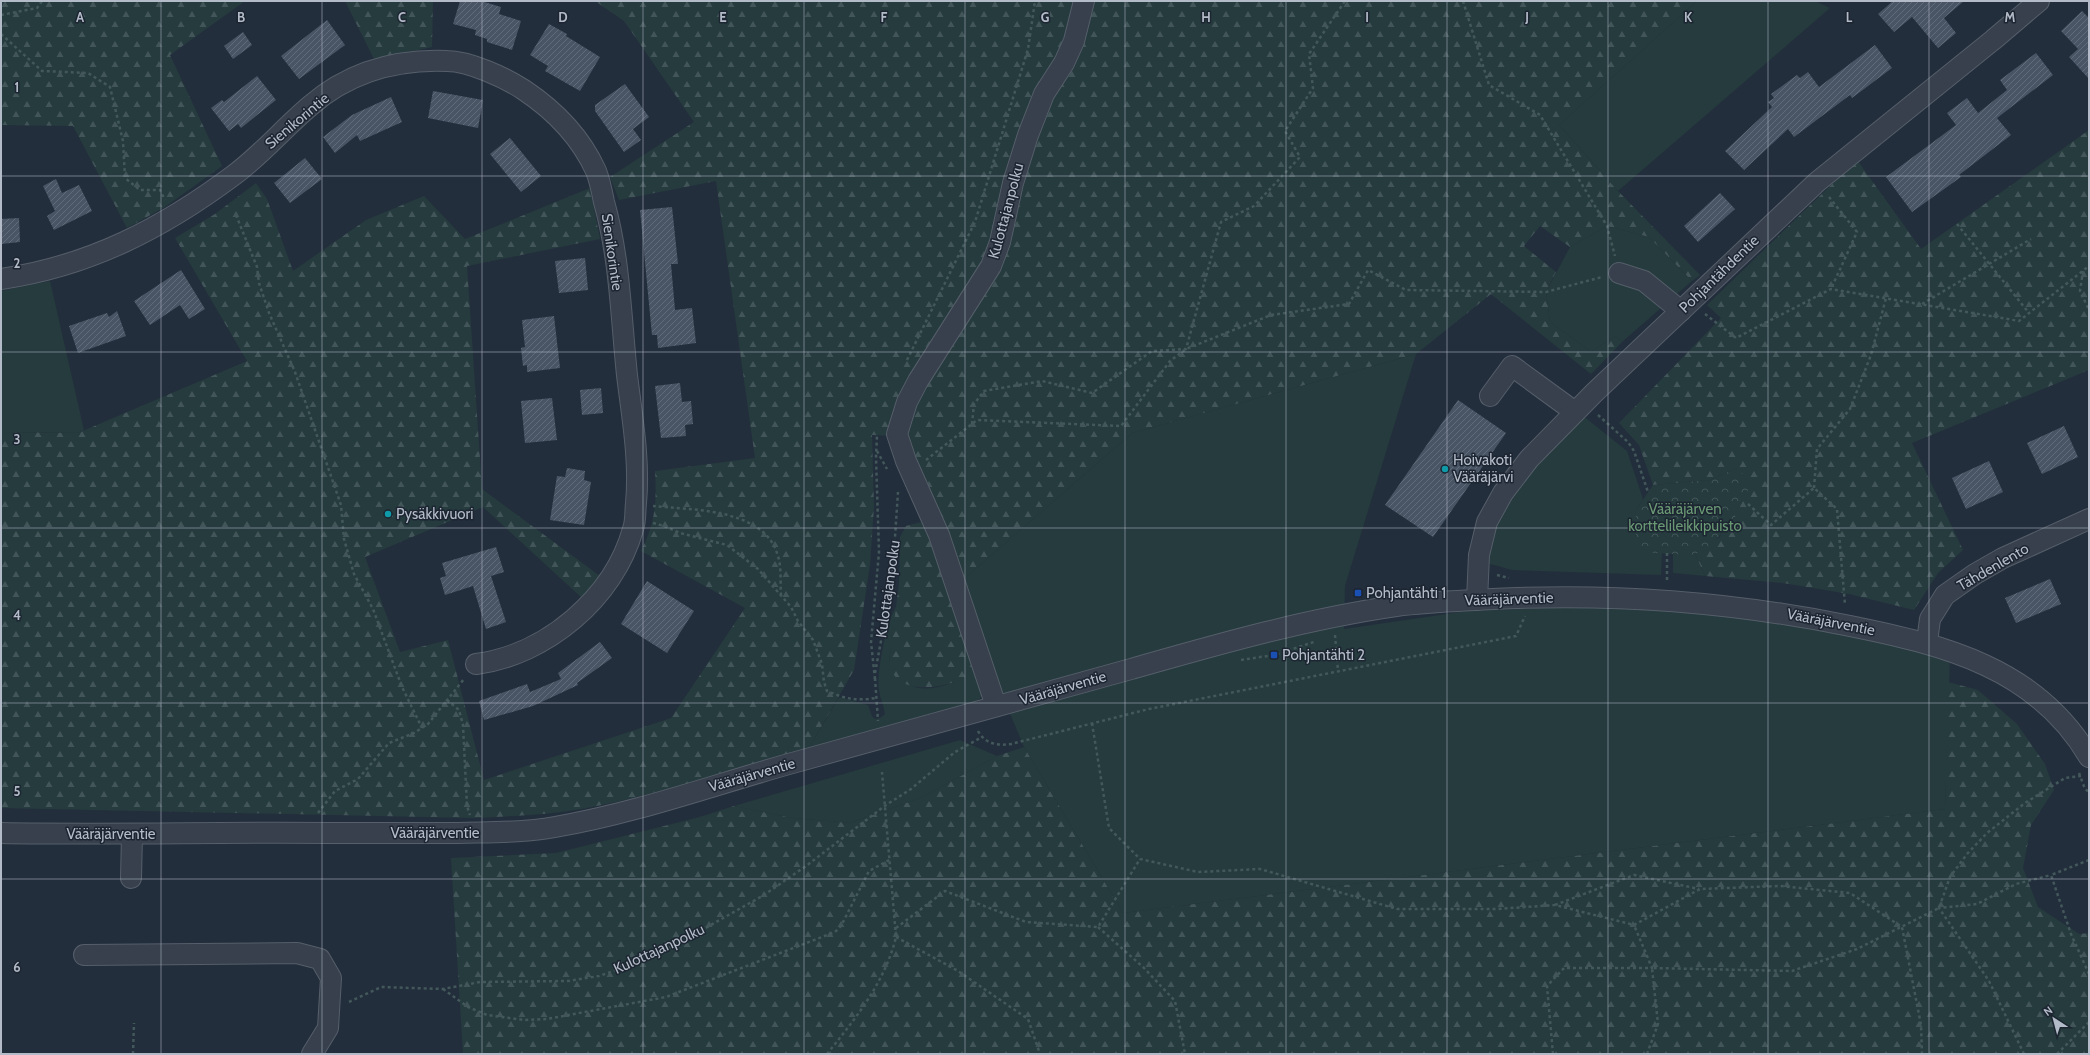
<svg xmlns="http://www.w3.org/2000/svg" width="2090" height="1055" font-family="Cabin,sans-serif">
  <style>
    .grass { fill: #253b3d }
    .forest { fill: url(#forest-firs) }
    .park { fill: url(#park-crowns) }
    .building { fill: url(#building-hatch) }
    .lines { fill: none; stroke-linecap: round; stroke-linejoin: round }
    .minor-casing { stroke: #555e6a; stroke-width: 22 }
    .path { stroke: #43585a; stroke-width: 2.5; stroke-dasharray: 3 3; stroke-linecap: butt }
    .minor { stroke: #37404c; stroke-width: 20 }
    .grid { fill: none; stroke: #b3bbc8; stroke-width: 1; stroke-opacity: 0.55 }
    .culture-dot { fill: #0f9aa8; stroke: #1c2531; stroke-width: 1.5 }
    .transit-dot { fill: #1a4fb4; stroke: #1c2531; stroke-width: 1.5 }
    .labels { text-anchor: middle; stroke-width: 3; stroke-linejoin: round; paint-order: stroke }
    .street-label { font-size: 15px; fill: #b3bbc8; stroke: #1c2531 }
    .poi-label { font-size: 15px; fill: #b3bbc8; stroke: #1c2531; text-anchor: start }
    .park-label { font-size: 15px; fill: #6a9874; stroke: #1c2531 }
    .grid-label { font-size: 13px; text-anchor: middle; font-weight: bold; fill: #b3bbc8; stroke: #1c2531; stroke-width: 3; stroke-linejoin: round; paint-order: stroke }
  </style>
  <defs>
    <pattern id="forest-firs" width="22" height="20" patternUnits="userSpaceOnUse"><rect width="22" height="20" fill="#253b3d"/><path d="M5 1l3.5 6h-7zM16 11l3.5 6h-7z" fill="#425558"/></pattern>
    <pattern id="park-crowns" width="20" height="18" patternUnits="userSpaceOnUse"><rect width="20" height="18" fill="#253b3d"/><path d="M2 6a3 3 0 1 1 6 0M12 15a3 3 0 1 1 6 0" fill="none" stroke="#425558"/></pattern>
    <pattern id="building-hatch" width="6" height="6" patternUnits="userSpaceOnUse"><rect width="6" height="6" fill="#495565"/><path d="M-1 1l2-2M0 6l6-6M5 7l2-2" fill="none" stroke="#616c7a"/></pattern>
  </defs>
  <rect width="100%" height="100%" fill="#232e3c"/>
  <g class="grass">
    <polygon points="1697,1 1815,1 1830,8 1618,191 1559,125"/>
    <polygon points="1607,226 1649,237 1692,281 1622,342 1615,336 1591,352 1550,322 1546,292 1570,247"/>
    <polygon points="50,281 84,430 78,433 1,432 1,291"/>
    <polygon points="1416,354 1345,586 1344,629 1467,611 1603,606 1712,613 1835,631 1950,657 1945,809 1123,913 1024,747 997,683 965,578 1132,433"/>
    <path d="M1582,415L1627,451L1643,499L1636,510V552H1662L1661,575L1512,570L1487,563C1490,551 1492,539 1496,527C1510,483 1551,448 1582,415Z"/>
    <polygon points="1673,553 1695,554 1705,576 1673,573"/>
    <path d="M897,605L889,662C895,668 902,681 910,685C930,695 958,681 976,672C979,681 986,692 979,700L809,748L839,697L868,705L872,716L875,719L880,718L885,714C884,706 880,698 879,690C876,672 887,619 897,605Z"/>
    <polygon points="960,740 997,756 923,797 850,823 792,818 734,806"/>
  </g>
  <g class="forest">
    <polygon points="1,1 245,1 170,55 222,166 165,207 127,228 73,126 1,125"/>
    <polygon points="345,1 433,1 432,47 374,59"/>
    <path d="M595,1H1697L1559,125L1618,191L1700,275L1692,281L1649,237L1607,226L1570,247L1540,226L1524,246L1556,272L1546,292L1550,322L1591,352L1615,336L1622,342L1591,374L1491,294L1416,354L1132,433L965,578L946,527L894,436L872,435L874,507L870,565L854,670L809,748C737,769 666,792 592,807C553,815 512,816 472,818L1,808V432L78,433L247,361L175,238L215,214L256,183L267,199L293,271L366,220L424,196L465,239L590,188L600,239L467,266L482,489L600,576L582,598L483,507L365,557L400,652L448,640L484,780L671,718L745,608L641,551C655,523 657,503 655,471L755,458L716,181L619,200L610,177L694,122L624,21Z"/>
    <polygon points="2089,130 2089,370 1912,443 1963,550 1938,573 1914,610 1849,594 1783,583 1705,576 1695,554 1720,537 1737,468 1710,480 1653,485 1639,445 1619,423 1721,318 1707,305 1857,160 1921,249"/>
    <path d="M921,522L926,524L976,672C954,687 895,701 889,662L899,583L900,537L906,526Z"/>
    <polygon points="1948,682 1978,690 2017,724 2045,764 2054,790 2031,825 2023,868 2038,907 2079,934 2089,933 2089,1054 463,1054 451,858 556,853 700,817 734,806 792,818 850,823 923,797 997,756 1024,747 1123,913 1945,809"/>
  </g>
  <path class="park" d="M1737,468L1751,482C1743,506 1720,545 1695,554C1690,556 1645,552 1636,552V510L1653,485L1710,480Z"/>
  <g class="building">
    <polygon points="460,1 481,1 501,7 499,14 521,21 512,50 487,42 487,39 475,35 476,30 453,24"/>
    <polygon points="1893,1 1964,1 1944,18 1956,33 1938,48 1912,17 1894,32 1878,14"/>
    <polygon points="2082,11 2089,18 2089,79 2069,57 2078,49 2061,31"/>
    <polygon points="327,20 345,45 299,79 281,56"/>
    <polygon points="549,24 567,34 566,36 600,57 580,91 545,71 548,66 530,55"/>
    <polygon points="243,32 252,45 233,59 224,46"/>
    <polygon points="1875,45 1892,68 1852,98 1850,95 1794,137 1788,129 1744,170 1725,151 1772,107 1768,102 1774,98 1771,94 1797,75 1800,78 1808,72 1819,87"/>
    <polygon points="2036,53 2053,75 1997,118 2011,135 1959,175 1961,177 1912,212 1886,177 1956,125 1947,113 1967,98 1978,113 2007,90 2000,80"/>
    <polygon points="257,76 276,100 241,128 238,124 229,131 211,108 222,100 224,102"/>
    <polygon points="625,84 649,117 633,129 641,140 624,152 595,111 595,105"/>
    <polygon points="433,91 483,100 478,128 428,118"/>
    <polygon points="391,97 402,122 360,141 357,135 335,153 323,137 352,115"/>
    <polygon points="510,138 541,176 521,192 490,154"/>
    <polygon points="305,158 322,179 290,203 274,183"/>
    <polygon points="56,179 62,193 79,185 92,211 54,230 47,216 55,211 43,186"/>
    <polygon points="1720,193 1735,209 1698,242 1684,226"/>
    <polygon points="672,207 678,264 671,264 675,310 692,308 696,343 658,348 657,335 652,335 640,210"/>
    <polygon points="19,218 20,242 1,244 1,219"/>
    <polygon points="585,258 588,290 559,293 555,261"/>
    <polygon points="181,270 205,309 189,319 180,305 150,325 134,301"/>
    <polygon points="117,311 126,336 78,353 69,326 107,313 109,317"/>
    <polygon points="554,316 560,368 527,372 527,365 523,366 521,348 525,347 522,320"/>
    <polygon points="680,383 682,402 691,401 693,424 685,425 686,436 661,438 655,386"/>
    <polygon points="601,388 603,413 582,415 580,390"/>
    <polygon points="552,398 557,440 525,443 521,401"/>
    <polygon points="1458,400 1506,433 1433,537 1385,505"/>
    <polygon points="2064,426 2078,457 2042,474 2027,443"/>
    <polygon points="1989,461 2003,492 1966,509 1952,478"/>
    <polygon points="567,468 585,471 584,480 591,482 584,525 550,520 557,476 565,477"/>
    <polygon points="496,547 504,572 491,576 506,622 486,629 473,586 445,595 440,578 446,576 442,563"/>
    <polygon points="2050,579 2061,604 2016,623 2005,598"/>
    <polygon points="647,581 694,611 667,653 621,624"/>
    <polygon points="600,642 612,658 577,683 578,685 533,706 484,720 479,701 527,684 530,692 561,679 558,673"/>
  </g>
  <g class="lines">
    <g class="minor-casing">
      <g id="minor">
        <polyline points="1619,273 1644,281 1681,311"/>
        <path d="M1,279C90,266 163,228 234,175C261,155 284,128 310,106C350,71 396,59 447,61C469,61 506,78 524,90C554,110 581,138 596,171C600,181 602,192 604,202C620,258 621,318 627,375C632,417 640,460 636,503C635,511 636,521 633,529C614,598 546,655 476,664"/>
        <polyline points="1490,396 1512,366 1575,412"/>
        <polyline points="1477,600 1479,555 1487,522 1503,493 1529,459 1595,392 1817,182 1993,40 2039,1"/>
        <polyline points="1927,642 1930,619 1945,595 1975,574 2003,558 2089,519"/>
        <polyline points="996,706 939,535 906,461 897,434 907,402 918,381 991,266 1000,242 1013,183 1028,135 1044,94 1064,63 1074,41 1084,1"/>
        <path d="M1,833C110,835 218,832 327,833C371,833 414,833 458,833C490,832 523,833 555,827C637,813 716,784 796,762C908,731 1020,700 1131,669C1219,644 1306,619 1396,606C1428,602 1460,601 1493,599C1613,593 1732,602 1850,626C1944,645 2037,668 2089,757"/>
        <polyline points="131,878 132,835"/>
        <polyline points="84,955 297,953 320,959 331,978 328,1028 312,1054"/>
      </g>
    </g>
    <g class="path">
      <polyline points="1463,1 1489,85 1540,115 1607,226 1615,256"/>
      <polyline points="1,15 37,8 42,1"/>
      <polyline points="1,34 42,71 88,73 110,87 123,141 125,178 140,190 160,190 165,200"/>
      <polyline points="1829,197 1857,232 1831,289"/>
      <polyline points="236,215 257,267 259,283 269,313 295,372 341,505 344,539 354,574 373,609 402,687 422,728"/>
      <polyline points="1957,224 2029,313"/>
      <polyline points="2083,271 2080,291 2089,310"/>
      <polyline points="1922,304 2031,239"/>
      <polyline points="1705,314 1736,338 1831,289 2019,321 2089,266"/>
      <polyline points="907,360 975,222 1028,49 1035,1"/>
      <polyline points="1598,415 1628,442 1634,451 1648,492"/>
      <polyline points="972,424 974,404 984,391 1042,381 1092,393 1152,351 1186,349 1221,222 1254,206 1300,157 1285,131 1313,88 1309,54 1345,1"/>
      <polyline points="877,451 887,469"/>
      <polyline points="926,460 977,420 1121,426 1170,361 1186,349 1271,315 1349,304 1368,270 1406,290 1546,292 1602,277"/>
      <polyline points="1814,488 1817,449 1850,409 1871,355 1886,298"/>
      <polyline points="1748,504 1771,525 1814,488 1837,509 1845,605"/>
      <path d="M653,506C691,510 762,508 777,553C782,566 780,582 781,595"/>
      <path d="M653,523L664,526L680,533L727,545L758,569L791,607L798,621L813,640L822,664L824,682L827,691C846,699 855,701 876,698"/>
      <polyline points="1667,553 1667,582"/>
      <polyline points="1497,575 1509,578"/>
      <polyline points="1335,635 1338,671"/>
      <polyline points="1241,660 1274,655 1314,642"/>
      <polyline points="875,673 892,582 898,492"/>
      <polyline points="875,678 878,721"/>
      <polyline points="875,679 871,642 879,552 876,458 877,435"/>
      <polyline points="447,700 459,710 463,725 467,806 470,815"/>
      <polyline points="1092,723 1109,828 1140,859 1198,872 1260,869 1397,909 1497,909 1555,905 1634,925 1700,889 1780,886 1850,893 1902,927 1921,1025 1922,1054"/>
      <path d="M978,731C985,744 998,746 1011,744L1149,709L1516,636L1525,616"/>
      <polyline points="2079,773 2085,789 2089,792"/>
      <polyline points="318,813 335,791 358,779 389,743 414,733 428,724 464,679"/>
      <polyline points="2089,860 2051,875 2071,934 2089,974"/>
      <polyline points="1555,905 1634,875 1699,889"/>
      <polyline points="1098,927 1144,968 1175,1001 1185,1054"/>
      <polyline points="896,928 945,891 1026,922 1098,927 1140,859"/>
      <polyline points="896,937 958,971 1028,1019 1040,1054"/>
      <polyline points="443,989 468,1007 487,1015 524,1020 547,1019 666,997 835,932 841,926 869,871 891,859"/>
      <polyline points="349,1002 381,987 443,989 480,982 568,981 599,976 642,961 679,943 764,895 806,866 886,805 911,789 955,752 982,737"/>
      <polyline points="133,1054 134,1023"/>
      <path d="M827,1054C856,1018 885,982 896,937L882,772"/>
      <polyline points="1553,1054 1547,986 1564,968 1652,968 1634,925"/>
      <polyline points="1647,1054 1658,1024 1652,968 1792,971 1857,949 1939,908 1950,877 1967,854 1987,833 2025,803 2065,778 2081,776"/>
      <polyline points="2024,1054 1989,981 1939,908 1977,904 2016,884 2051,875"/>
      <polyline points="2057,1054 2089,1022"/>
    </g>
    <use href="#minor" class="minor"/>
  </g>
  <path class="grid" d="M161,1V1054M322,1V1054M482,1V1054M643,1V1054M804,1V1054M965,1V1054M1125,1V1054M1286,1V1054M1447,1V1054M1608,1V1054M1768,1V1054M1929,1V1054M1,176H2089M1,352H2089M1,528H2089M1,703H2089M1,879H2089"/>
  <g class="culture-dot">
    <circle cx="1445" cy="469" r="4"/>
    <circle cx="388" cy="514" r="4"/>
  </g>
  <g class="transit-dot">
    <rect x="1354" y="589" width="8" height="8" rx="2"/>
    <rect x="1270" y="651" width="8" height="8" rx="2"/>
  </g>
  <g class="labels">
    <g class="street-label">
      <text transform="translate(297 121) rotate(-40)" y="5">Sienikorintie</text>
      <text transform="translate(1006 211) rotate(-75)" y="5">Kulottajanpolku</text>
      <text transform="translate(612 252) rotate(82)" y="5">Sienikorintie</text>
      <text transform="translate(1719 274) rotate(-44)" y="5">Pohjantähdentie</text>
      <text transform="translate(1993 567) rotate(-30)" y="5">Tähdenlento</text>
      <text transform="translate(888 589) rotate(-82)" y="5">Kulottajanpolku</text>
      <text transform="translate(1509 599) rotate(-2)" y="5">Vääräjärventie</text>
      <text transform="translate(1831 622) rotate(11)" y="5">Vääräjärventie</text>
      <text transform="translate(1063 688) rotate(-16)" y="5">Vääräjärventie</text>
      <text transform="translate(752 775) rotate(-16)" y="5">Vääräjärventie</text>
      <text x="435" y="838">Vääräjärventie</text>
      <text x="111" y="839">Vääräjärventie</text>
      <text transform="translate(659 949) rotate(-25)" y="5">Kulottajanpolku</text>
    </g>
    <g class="poi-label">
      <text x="1453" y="465">Hoivakoti<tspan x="1453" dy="17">Vääräjärvi</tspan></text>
      <text x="396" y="519">Pysäkkivuori</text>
      <text x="1366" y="598">Pohjantähti 1</text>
      <text x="1282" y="660">Pohjantähti 2</text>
    </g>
    <g class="park-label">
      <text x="1685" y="514">Vääräjärven<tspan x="1685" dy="17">korttelileikkipuisto</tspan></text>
    </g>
  </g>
  <g class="grid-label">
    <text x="80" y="22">A</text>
    <text x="241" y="22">B</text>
    <text x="402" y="22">C</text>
    <text x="563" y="22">D</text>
    <text x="723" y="22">E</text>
    <text x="884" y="22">F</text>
    <text x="1045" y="22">G</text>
    <text x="1206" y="22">H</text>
    <text x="1367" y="22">I</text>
    <text x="1527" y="22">J</text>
    <text x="1688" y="22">K</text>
    <text x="1849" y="22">L</text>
    <text x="2010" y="22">M</text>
    <text x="17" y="92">1</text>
    <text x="17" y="268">2</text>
    <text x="17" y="444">3</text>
    <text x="17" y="620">4</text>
    <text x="17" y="796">5</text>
    <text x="17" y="972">6</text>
  </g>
  <rect width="2090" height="1055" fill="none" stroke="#b3bbc8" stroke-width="4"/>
  <g transform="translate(2054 1019) rotate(324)" stroke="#1c2531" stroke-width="3" paint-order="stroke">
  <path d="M0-3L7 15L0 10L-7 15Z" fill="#b3bbc8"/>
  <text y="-6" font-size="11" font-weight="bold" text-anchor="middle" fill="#b3bbc8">N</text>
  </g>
</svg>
